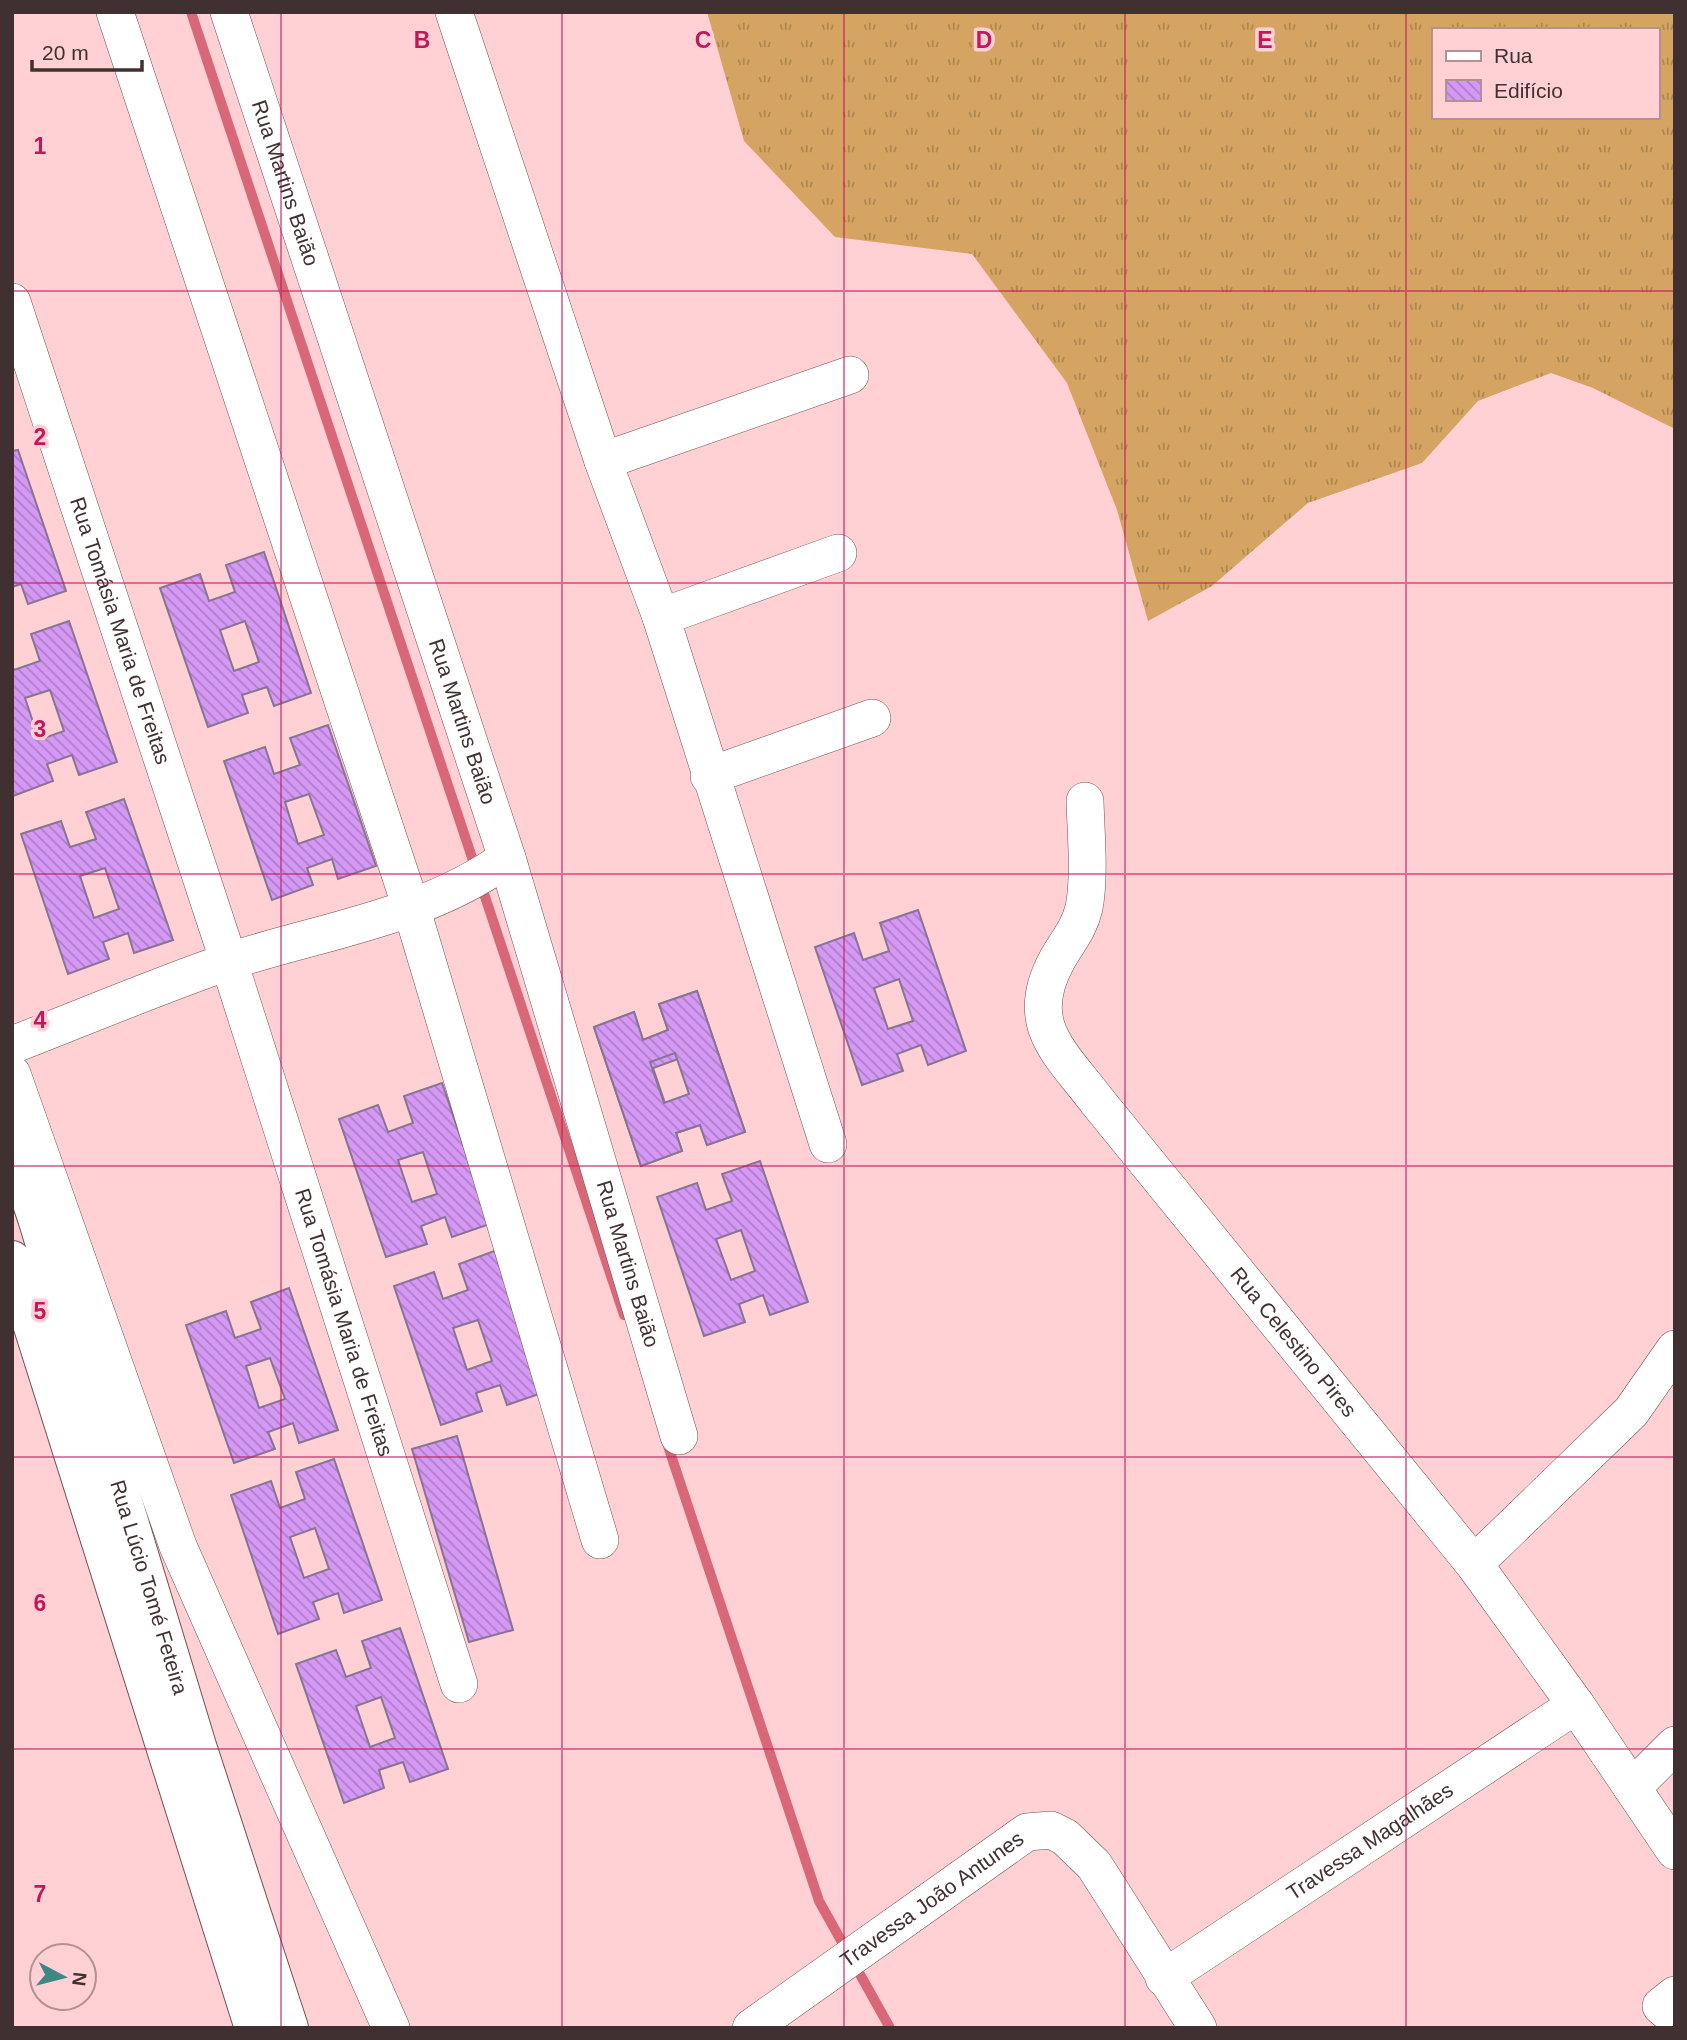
<svg xmlns="http://www.w3.org/2000/svg" width="1687" height="2040" font-family="Helvetica,sans-serif">
  <style>
    .grass { fill: url(#grass-tufts); fill-rule: evenodd }
    .lines { fill: none; stroke-linecap: round; stroke-linejoin: round }
    .stream { stroke: #d86877; stroke-width: 10 }
    .building { fill: url(#building-back-hatch); stroke: #877492; stroke-width: 2; fill-rule: evenodd }
    .minor-casing { stroke: #744e51; stroke-width: 38 }
    .major-casing { stroke: #744e51; stroke-width: 40 }
    .minor { stroke: #fff; stroke-width: 37 }
    .major { stroke: #fff; stroke-width: 38 }
    .grid { fill: none; stroke: #c2185b; stroke-width: 2; stroke-opacity: 0.55 }
    .labels { text-anchor: middle; stroke-width: 7; stroke-linejoin: round; paint-order: stroke }
    .street-label { font-size: 21px; fill: #413031; stroke: #ffd1d4 }
    .grid-label { font-size: 23px; text-anchor: middle; font-weight: bold; fill: #c2185b; stroke: #ffd1d4; stroke-width: 7; stroke-linejoin: round; paint-order: stroke }
  </style>
  <defs>
    <pattern id="grass-tufts" width="24" height="20" patternUnits="userSpaceOnUse" patternTransform="scale(1.75)"><rect width="24" height="20" fill="#d5a462"/><path d="M3 7l-1-3M5 7V3M7 7l1-3M15 17l-1-3M17 17v-4M19 17l1-3" fill="none" stroke="#ae8651"/></pattern>
    <pattern id="building-back-hatch" width="6" height="6" patternUnits="userSpaceOnUse" patternTransform="scale(1.75)"><rect width="6" height="6" fill="#d599f5"/><path d="M-1 5l2 2M0 0l6 6M5-1l2 2" fill="none" stroke="#ae7dc7"/></pattern>
  </defs>
  <rect width="100%" height="100%" fill="#ffd1d4"/>
  <path class="grass" d="M707,12H1675V429L1593,388L1551,373L1478,401L1422,463L1308,503L1212,586L1148,621L1117,510L1067,383L972,254L835,237L744,141ZM1433,30H1657V117H1433Z"/>
  <g class="lines">
    <g class="stream">
      <polyline points="191,12 624,1315"/>
      <polyline points="666,1440 819,1901 890,2028"/>
    </g>
  </g>
  <g class="building">
    <polygon points="18,450 66,591 28,604 21,584 12,587 12,451"/>
    <path d="M264,552L311,693L274,706L267,687L242,695L248,713L208,727L160,588L200,574L209,601L235,592L226,565ZM245,621L259,662L234,671L220,630Z"/>
    <path d="M69,621L117,762L79,775L72,755L47,764L53,781L13,796L12,665L14,670L40,661L31,634ZM50,690L64,731L39,740L25,698Z"/>
    <path d="M328,725L376,866L338,879L332,859L307,868L313,885L272,900L224,761L265,747L274,774L300,765L290,738ZM309,794L324,835L298,844L285,802Z"/>
    <path d="M124,799L173,940L134,953L128,933L103,942L109,959L68,974L21,834L61,821L70,847L96,839L86,812ZM105,868L119,909L94,918L80,876Z"/>
    <path d="M918,910L966,1051L928,1065L921,1045L897,1054L903,1071L862,1085L815,947L854,933L863,960L889,951L880,923ZM899,979L913,1021L888,1029L874,988Z"/>
    <path d="M697,991L745,1132L707,1145L700,1125L676,1133L682,1151L641,1166L594,1027L634,1012L643,1040L668,1030L659,1004ZM678,1059L692,1101L667,1109L653,1068Z"/>
    <path d="M697,991L745,1132L707,1145L700,1125L676,1133L682,1151L641,1166L594,1027L634,1012L643,1040L668,1030L659,1004ZM675,1053L689,1094L664,1103L650,1062Z"/>
    <path d="M442,1083L490,1224L452,1237L445,1217L421,1226L427,1244L386,1257L339,1119L378,1105L388,1132L413,1123L404,1096ZM423,1152L437,1194L412,1202L398,1160Z"/>
    <path d="M760,1161L808,1302L770,1315L763,1295L739,1304L745,1322L704,1336L657,1197L697,1183L706,1210L732,1201L722,1174ZM741,1230L755,1271L731,1280L716,1239Z"/>
    <path d="M497,1250L545,1392L507,1405L500,1385L476,1393L482,1411L441,1425L394,1286L434,1272L443,1299L468,1290L459,1264ZM478,1320L492,1361L467,1370L453,1328Z"/>
    <path d="M289,1288L338,1430L299,1443L293,1423L268,1432L275,1449L234,1463L186,1325L226,1311L235,1338L261,1329L251,1302ZM270,1358L285,1399L259,1408L246,1366Z"/>
    <polygon points="457,1436 513,1630 469,1642 412,1449"/>
    <path d="M334,1459L382,1600L344,1613L338,1593L313,1602L319,1619L278,1634L231,1495L271,1481L280,1508L305,1499L296,1472ZM315,1528L329,1569L304,1578L290,1537Z"/>
    <path d="M400,1628L448,1769L410,1782L403,1762L379,1770L384,1788L344,1803L296,1664L336,1650L346,1677L371,1668L362,1641ZM381,1697L395,1738L370,1747L356,1706Z"/>
  </g>
  <g class="lines">
    <g class="minor-casing">
      <g id="minor">
        <polyline points="115,12 411,907 600,1540"/>
        <path id="s1" d="M229,12L507,858L679,1436"/>
        <polyline points="454,12 603,461 661,617 828,1144"/>
        <path id="s2" d="M12,302L229,962L459,1684"/>
        <polyline points="603,461 850,375"/>
        <polyline points="661,617 838,553"/>
        <polyline points="709,776 872,718"/>
        <path id="s3" d="M1085,801C1086,835 1090,876 1084,908C1079,929 1067,942 1057,960C1022,1024 1060,1052 1097,1101L1474,1564L1576,1705L1675,1851"/>
        <path d="M12,1045C85,1017 157,986 230,961C322,931 427,917 507,858"/>
        <polyline points="12,1074 178,1546 391,2028"/>
        <polyline points="1474,1564 1631,1412 1675,1349"/>
        <polyline points="1632,1788 1675,1745"/>
        <path id="s4" d="M1164,1978L1576,1705"/>
        <polyline points="1675,1995 1661,2006 1675,2018"/>
        <path id="s5" d="M751,2028L1027,1832L1051,1830L1065,1837L1094,1865L1198,2028"/>
      </g>
    </g>
    <g class="major-casing">
      <g id="major">
        <path id="s6" d="M12,1144L37,1218L197,1746L289,2028"/>
        <polyline points="12,1260 254,2028"/>
      </g>
    </g>
    <use href="#minor" class="minor"/>
    <use href="#major" class="major"/>
  </g>
  <path class="grid" d="M281,12V2028M562,12V2028M844,12V2028M1125,12V2028M1406,12V2028M12,291H1675M12,583H1675M12,874H1675M12,1166H1675M12,1457H1675M12,1749H1675"/>
  <g class="labels">
    <g class="street-label">
      <text dy="7" stroke="none"><textPath href="#s1" startOffset="180">Rua Martins Baião</textPath></text>
      <text dy="7" stroke="none"><textPath href="#s2" startOffset="346">Rua Tomásia Maria de Freitas</textPath></text>
      <text dy="7" stroke="none"><textPath href="#s1" startOffset="747">Rua Martins Baião</textPath></text>
      <text dy="7" stroke="none"><textPath href="#s1" startOffset="1314">Rua Martins Baião</textPath></text>
      <text dy="7" stroke="none"><textPath href="#s2" startOffset="1073">Rua Tomásia Maria de Freitas</textPath></text>
      <text dy="7" stroke="none"><textPath href="#s3" startOffset="637">Rua Celestino Pires</textPath></text>
      <text dy="7" stroke="none"><textPath href="#s6" startOffset="464">Rua Lúcio Tomé Feteira</textPath></text>
      <text dy="7" stroke="none"><textPath href="#s4" startOffset="247">Travessa Magalhães</textPath></text>
      <text dy="7" stroke="none"><textPath href="#s5" startOffset="222">Travessa João Antunes</textPath></text>
    </g>
  </g>
  <g class="grid-label">
    <text x="422" y="48">B</text>
    <text x="703" y="48">C</text>
    <text x="984" y="48">D</text>
    <text x="1265" y="48">E</text>
    <text x="40" y="154">1</text>
    <text x="40" y="445">2</text>
    <text x="40" y="737">3</text>
    <text x="40" y="1028">4</text>
    <text x="40" y="1319">5</text>
    <text x="40" y="1611">6</text>
    <text x="40" y="1902">7</text>
  </g>
  <rect width="1687" height="2040" fill="none" stroke="#413031" stroke-width="28"/>
  <rect x="1432" y="28" width="228" height="91" fill="#ffd1d4" stroke="#b39193" stroke-width="2"/>
  <rect x="1446" y="51" width="35" height="10" fill="#ffffff" stroke="#b39193" stroke-width="2"/>
  <text x="1494" y="63" font-size="21" fill="#413031">Rua</text>
  <rect x="1446" y="80" width="35" height="21" fill="url(#building-back-hatch)" stroke="#b39193" stroke-width="2"/>
  <text x="1494" y="98" font-size="21" fill="#413031">Edifício</text>
  <g transform="translate(63 1977) rotate(97)"><circle r="33" fill="#ffd1d4" stroke="#b39193" stroke-width="2"/>
  <path d="M0-5L12 26L0 18L-12 26Z" fill="#3f8785"/>
  <text y="-10" font-size="19" font-weight="bold" text-anchor="middle" fill="#413031">N</text>
  </g>
  <path d="M32 60v10h110v-10" fill="none" stroke="#413031" stroke-width="3.5"/>
  <text x="42" y="60" font-size="21" fill="#413031" stroke="#ffd1d4" stroke-width="5" paint-order="stroke">20 m</text>
</svg>
